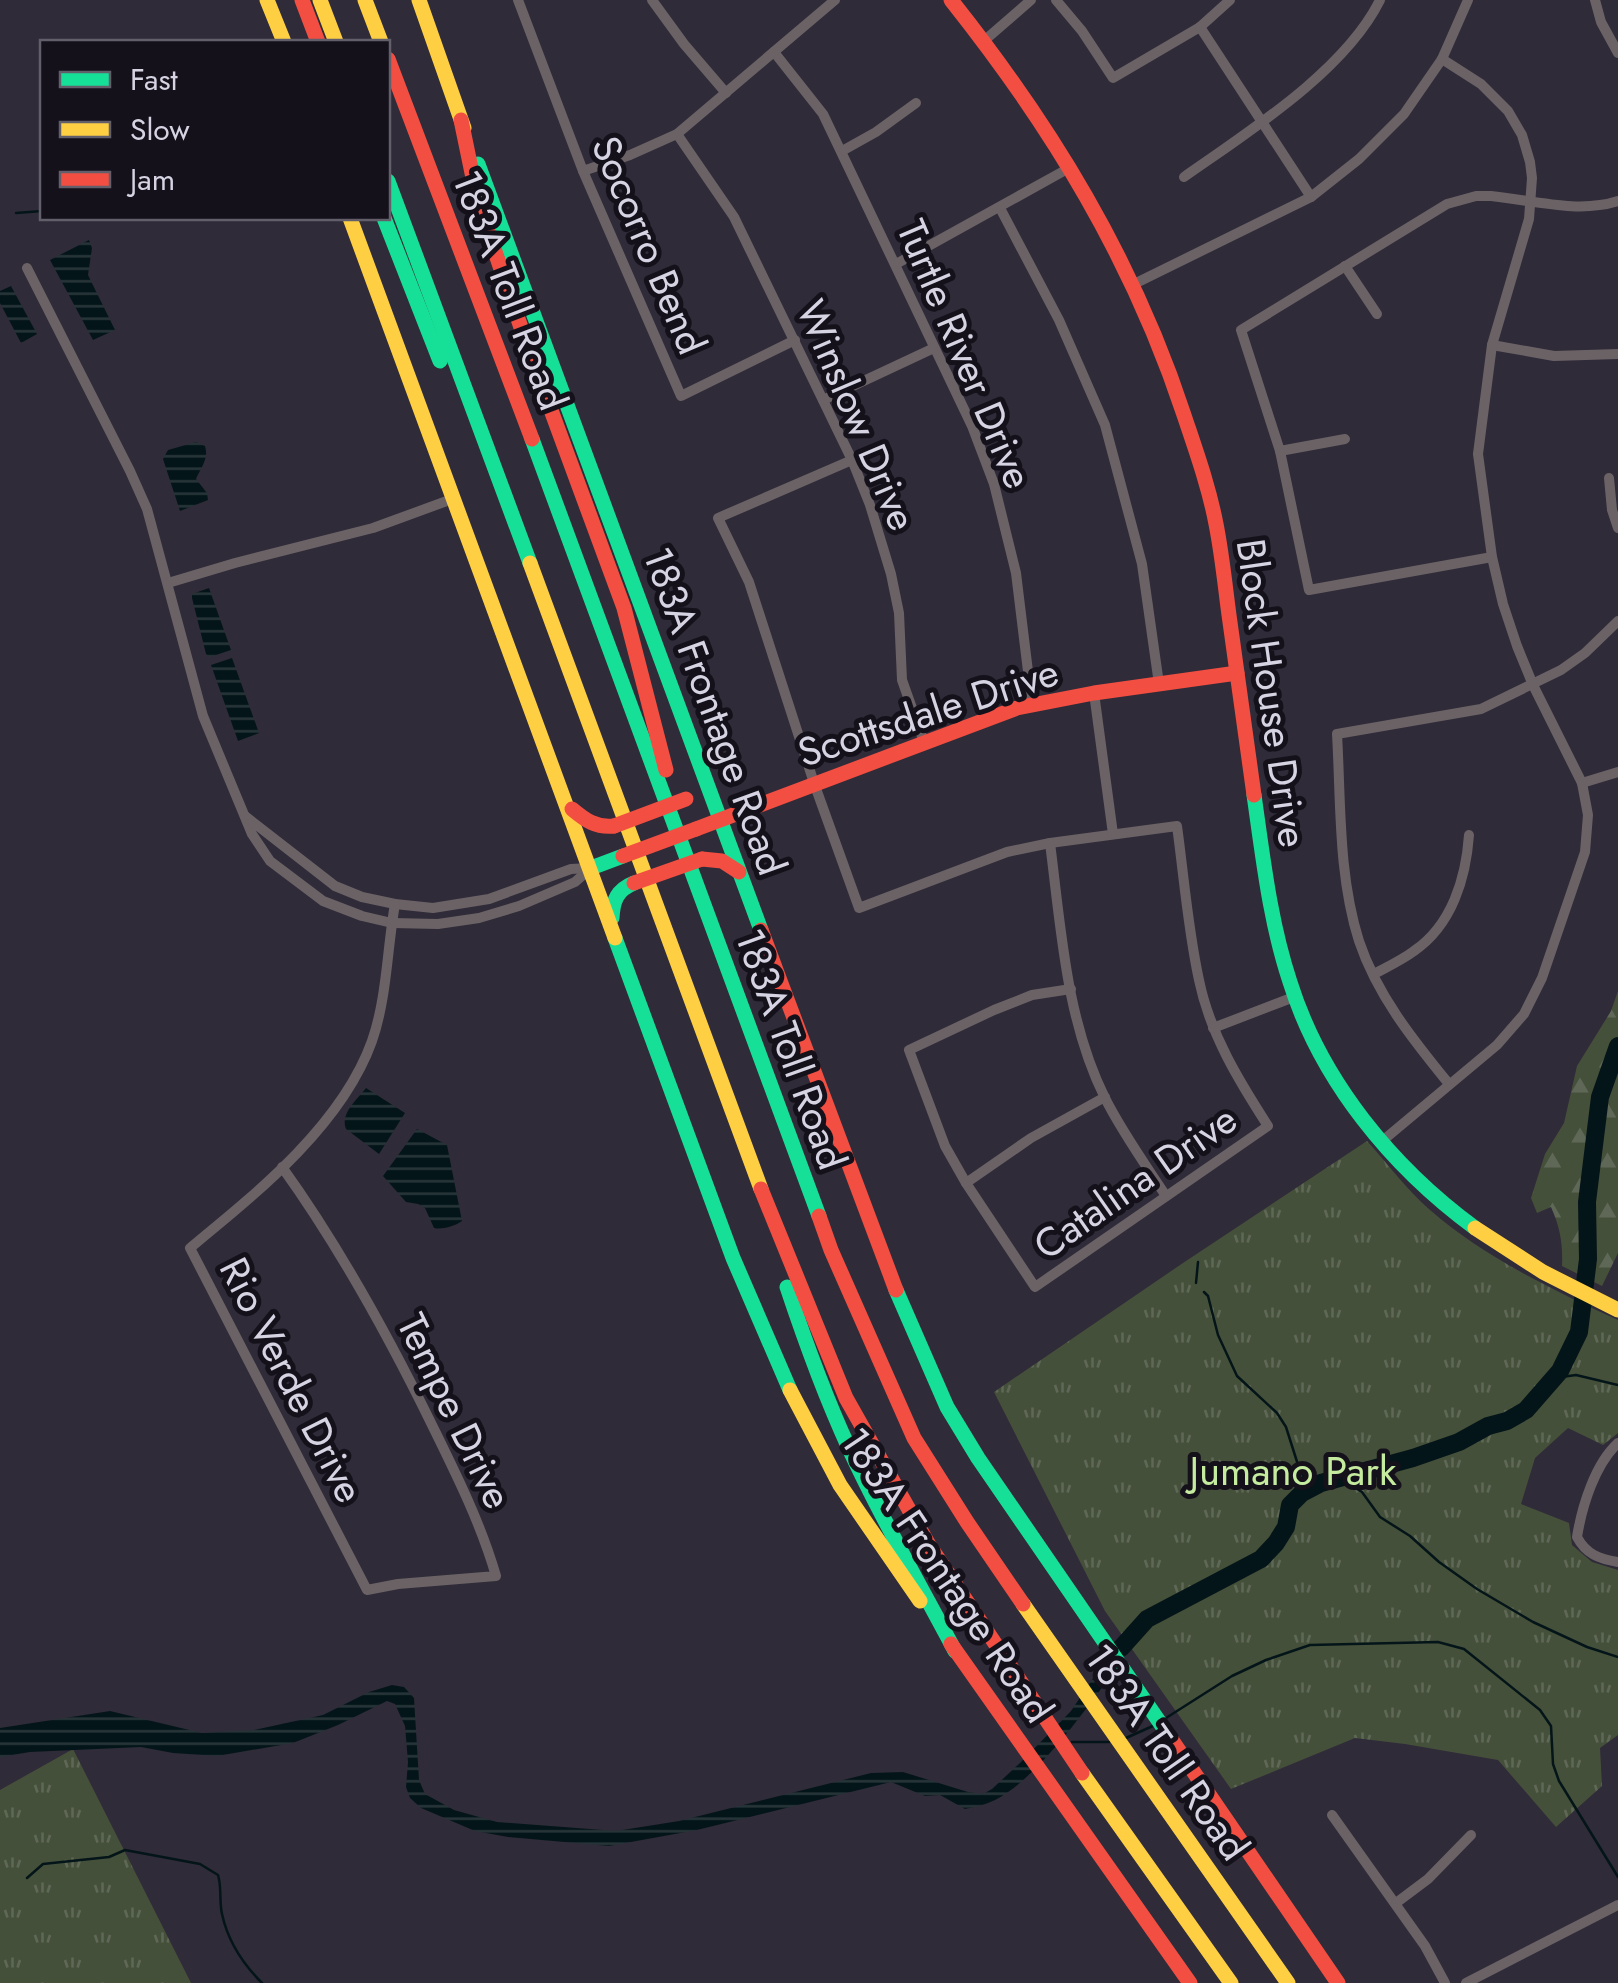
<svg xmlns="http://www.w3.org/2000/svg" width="1618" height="1983" font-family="Jost,sans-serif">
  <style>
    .forest { fill: url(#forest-firs) }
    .park { fill: url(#park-tufts) }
    .water { fill: url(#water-rules) }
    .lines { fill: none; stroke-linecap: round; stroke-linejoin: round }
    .stream { stroke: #041519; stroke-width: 2.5 }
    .river { stroke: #041519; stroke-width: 18 }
    .street { stroke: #6b6266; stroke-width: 10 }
    .fast { stroke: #16e098; stroke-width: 15 }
    .slow { stroke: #ffcf43; stroke-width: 15 }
    .jam { stroke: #f24e42; stroke-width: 15 }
    .jam-bridge { stroke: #f24e42; stroke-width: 15 }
    .labels { text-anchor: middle; stroke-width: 10; stroke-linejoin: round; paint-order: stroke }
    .street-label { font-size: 40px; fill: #d6d3e2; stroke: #14111b }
    .park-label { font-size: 40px; fill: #c5eb9f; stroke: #14111b }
  </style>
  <defs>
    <pattern id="forest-firs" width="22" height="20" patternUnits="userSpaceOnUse" patternTransform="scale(2.5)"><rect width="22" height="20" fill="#45503a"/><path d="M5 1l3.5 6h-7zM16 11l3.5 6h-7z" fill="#5f6856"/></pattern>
    <pattern id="park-tufts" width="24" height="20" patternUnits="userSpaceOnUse" patternTransform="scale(2.5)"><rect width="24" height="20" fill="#45503a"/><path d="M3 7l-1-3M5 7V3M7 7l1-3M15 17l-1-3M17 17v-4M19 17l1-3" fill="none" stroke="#5f6856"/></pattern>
    <pattern id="water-rules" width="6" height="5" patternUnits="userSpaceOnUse" patternTransform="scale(2.5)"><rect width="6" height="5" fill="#041519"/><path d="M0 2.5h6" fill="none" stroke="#28363a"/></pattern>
  </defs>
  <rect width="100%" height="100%" fill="#2f2b38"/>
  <path class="forest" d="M1618,991V1253L1602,1286L1562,1266C1563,1244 1560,1227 1551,1207L1537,1213L1531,1198L1545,1154L1564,1123L1577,1066L1611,1011Z"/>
  <g class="park">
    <path d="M1367,1141C1388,1164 1407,1190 1430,1210C1484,1257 1553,1290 1618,1320V1433L1603,1445L1568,1428L1535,1458L1521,1504L1569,1523L1572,1545L1592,1562L1618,1570V1735L1600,1748L1602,1786L1556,1827L1498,1760L1405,1744L1355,1738L1231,1789L1105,1611L994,1392L1183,1263Z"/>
    <polygon points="73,1749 191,1983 0,1983 0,1790"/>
  </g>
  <g class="water">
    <polygon points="89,240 92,248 88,275 115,330 93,340 50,260"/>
    <polygon points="11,286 37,334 21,343 0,303 0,291"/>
    <path d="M196,442L205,446C209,459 201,467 196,479L207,493L208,500L180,511L163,459L168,450Z"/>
    <polygon points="209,588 231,650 210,657 206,654 192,598 192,594"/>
    <polygon points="232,658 259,733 238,741 211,665"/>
    <path d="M366,1088L405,1113L379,1154L346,1129C340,1113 357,1100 366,1088Z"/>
    <path d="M417,1129L447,1145L462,1221C455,1226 442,1230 434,1228L425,1208L418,1204L406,1202L383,1176Z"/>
    <path d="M1131,1626L1139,1636C1107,1680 1037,1786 988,1803C981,1806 972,1807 965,1809L940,1795L925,1796L891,1782L697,1830L609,1846L508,1837L475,1831L421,1808L410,1798L406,1787L408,1762L405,1726L395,1704L387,1701L338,1725L293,1743L217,1756L173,1753L141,1747L30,1752L0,1757V1728L110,1711L202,1733L254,1730L323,1715L369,1692L392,1685L404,1687L414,1698L419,1780L425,1794L454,1810L497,1822L616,1831L679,1821L871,1773L903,1772L968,1792L983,1794L992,1789L1021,1762L1071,1711L1114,1647Z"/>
  </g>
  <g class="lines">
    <g class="stream">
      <polyline points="16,213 42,211"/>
      <polyline points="1196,1283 1198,1262"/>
      <polyline points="1204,1292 1208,1296 1218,1335 1237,1376 1277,1413 1286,1427 1299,1468 1310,1489"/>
      <polyline points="1554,1378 1576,1375 1618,1385"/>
      <polyline points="1341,1479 1362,1492 1380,1517 1410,1536 1439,1562 1477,1589 1533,1622 1587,1647 1618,1657"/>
      <polyline points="1166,1718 1232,1676 1266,1660 1310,1645 1438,1642 1464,1649 1540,1710 1551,1726 1553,1764 1559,1781 1618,1877"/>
      <polyline points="1126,1738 1155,1725"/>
      <polyline points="1072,1742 1109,1742"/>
      <path d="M27,1878L43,1864L109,1857L125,1850L200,1864L218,1875C222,1888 219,1901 222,1914C228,1942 242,1963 262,1983"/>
    </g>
    <polyline class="river" points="1121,1648 1147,1619 1261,1559 1276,1543 1286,1527 1290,1505 1302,1493 1321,1483 1413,1458 1459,1442 1488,1426 1507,1421 1526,1410 1560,1371 1579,1332 1588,1259 1587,1202 1600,1097 1618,1046"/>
    <g class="street">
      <polyline points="518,0 583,171 681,396 795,340"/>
      <polyline points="652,0 684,44 726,93"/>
      <polyline points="1056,0 1082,31 1113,78 1200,27 1230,0"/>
      <polyline points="1595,0 1601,22 1618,53"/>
      <polyline points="1200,27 1311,197"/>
      <polyline points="985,40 1031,0"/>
      <polyline points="774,52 823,114 972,426 994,484 1016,573 1032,704"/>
      <polyline points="677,134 734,217 852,460 870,505 891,574 899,613 902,680 924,742"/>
      <polyline points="842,151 876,132 916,103"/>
      <polyline points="583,171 630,155 677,134 835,0"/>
      <path d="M1184,177C1248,132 1345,71 1380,0"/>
      <polyline points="1000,208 1059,320 1105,425 1142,564 1159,684"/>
      <polyline points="896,264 1071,167"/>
      <polyline points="1345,266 1377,314"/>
      <polyline points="27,268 130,471 147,509 203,716 252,834 270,861 323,901 362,916 392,923 438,924 479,918 519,906 575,882 591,868"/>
      <polyline points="1132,285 1311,197 1359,159 1404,114 1442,59 1468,0"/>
      <polyline points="1492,345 1554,356 1618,354"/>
      <polyline points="823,400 934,348"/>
      <polyline points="1280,451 1345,439"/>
      <path d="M852,460L718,518L749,582L814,783L859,908L1007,852L1050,843L1177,826C1184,877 1188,930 1199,980C1210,1034 1239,1081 1268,1126L1035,1287L966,1183L945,1146L909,1050L994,1010L1032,995L1071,989"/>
      <polyline points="1609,478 1612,510 1618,528"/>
      <path d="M1492,557L1309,590L1280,451L1241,330L1447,204L1476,196H1491C1532,200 1578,214 1618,201"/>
      <polyline points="168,583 235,563 373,528 455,498"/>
      <polyline points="1094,693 1113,834"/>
      <polyline points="1582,783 1618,772"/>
      <polyline points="245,816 335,886 362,897 395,904 433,908 489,899 571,869 590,868"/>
      <path d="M1050,843C1061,928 1066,1020 1105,1098C1122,1132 1145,1164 1166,1196"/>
      <path d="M1374,974C1387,967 1402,960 1414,951C1452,925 1466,878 1469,835"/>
      <polyline points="1213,1028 1294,997"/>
      <path d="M1449,1084C1413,1040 1377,995 1359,941C1338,875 1341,802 1337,734L1481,709L1561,670L1585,653L1618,621"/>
      <polyline points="1381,1142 1497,1045 1524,1014 1542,978 1585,852 1588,815 1582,783 1533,685 1517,646 1503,604 1492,557 1478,454 1492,345 1529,219 1532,178 1530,162 1522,135 1508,111 1481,84 1442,59"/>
      <path d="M282,1167C341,1249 389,1337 433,1427C457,1476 481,1524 496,1576L398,1584L367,1590L190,1248C257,1193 342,1125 372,1041C387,998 387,949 395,904"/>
      <polyline points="966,1183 1031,1138 1105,1097"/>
      <path d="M1618,1443C1595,1464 1582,1506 1577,1537C1586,1554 1599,1559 1618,1562"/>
      <polyline points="1332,1815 1425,1946 1445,1983"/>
      <polyline points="1396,1903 1428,1879 1471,1835"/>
      <polyline points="1466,1983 1618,1905"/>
    </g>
    <g class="fast">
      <polyline points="478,164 761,930"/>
      <polyline points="388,181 530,563"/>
      <polyline points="384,218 440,361"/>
      <polyline points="532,439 819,1216"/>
      <path d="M1254,795C1263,858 1270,922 1290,982C1321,1081 1392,1167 1475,1228"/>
      <polyline points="591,868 623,856"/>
      <path d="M612,918C613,900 617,890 634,883"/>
      <polyline points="615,938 733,1258 790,1390"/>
      <path d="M787,1287C805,1341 824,1394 848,1446C880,1516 919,1583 955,1651"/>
      <polyline points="896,1290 947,1407 978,1458 1167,1733"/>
    </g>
    <g class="slow">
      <polyline points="267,0 284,42"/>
      <polyline points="320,0 336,42"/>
      <polyline points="365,0 381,42"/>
      <polyline points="419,0 464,128"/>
      <polyline points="350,218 615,938"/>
      <polyline points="530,563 761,1189"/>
      <polyline points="1475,1228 1543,1272 1618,1310"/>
      <polyline points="790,1390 840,1485 920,1601"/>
      <polyline points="1023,1604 1288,1983"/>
      <polyline points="1082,1773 1231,1983"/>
    </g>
    <g class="jam">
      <polyline points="302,0 318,42"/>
      <path d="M951,0C1052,127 1133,260 1184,415C1196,451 1209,487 1216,524C1222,554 1225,585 1229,615C1237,675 1246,735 1254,795"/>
      <polyline points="388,59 532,439"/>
      <polyline points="461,120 478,202 527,345 624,608 666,770"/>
      <path d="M572,809C585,820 596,828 614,826"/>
      <polyline points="696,829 1017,708 1094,693 1237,673"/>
      <polyline points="702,859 722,861 739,872"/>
      <polyline points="761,930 896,1290"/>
      <polyline points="761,1189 846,1398 929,1545 1082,1773"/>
      <polyline points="819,1216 831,1250 914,1438 967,1522 1023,1604"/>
      <polyline points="951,1644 1190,1983"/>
      <polyline points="1167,1733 1338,1983"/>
    </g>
    <g class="jam-bridge">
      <polyline points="614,826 686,799"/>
      <polyline points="623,856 696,829"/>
      <polyline points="634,883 702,859"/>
    </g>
  </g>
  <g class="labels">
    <g class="street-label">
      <text transform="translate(649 245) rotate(67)" y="14">Socorro Bend</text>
      <text transform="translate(510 290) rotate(69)" y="14">183A Toll Road</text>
      <text transform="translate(965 354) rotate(67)" y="14">Turtle River Drive</text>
      <text transform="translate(857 415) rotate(67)" y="14">Winslow Drive</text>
      <text transform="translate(1272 693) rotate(82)" y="14">Block House Drive</text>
      <text transform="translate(715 711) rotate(70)" y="14">183A Frontage Road</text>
      <text transform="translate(928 712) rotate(-18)" y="14">Scottsdale Drive</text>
      <text transform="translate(791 1049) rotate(70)" y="14">183A Toll Road</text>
      <text transform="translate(1135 1182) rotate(-35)" y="14">Catalina Drive</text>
      <text transform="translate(292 1380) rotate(63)" y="14">Rio Verde Drive</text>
      <text transform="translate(455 1411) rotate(64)" y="14">Tempe Drive</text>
      <text transform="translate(947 1575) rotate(56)" y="14">183A Frontage Road</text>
      <text transform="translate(1167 1752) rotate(55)" y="14">183A Toll Road</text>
    </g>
    <g class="park-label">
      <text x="1293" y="1485">Jumano Park</text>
    </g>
  </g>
  <rect x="40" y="40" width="350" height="180" fill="#14111b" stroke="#625f6b" stroke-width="2.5"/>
  <rect x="60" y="72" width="50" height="15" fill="#16e098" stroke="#625f6b" stroke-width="2.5"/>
  <text x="130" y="90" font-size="30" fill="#d6d3e2">Fast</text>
  <rect x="60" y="122" width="50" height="15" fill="#ffcf43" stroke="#625f6b" stroke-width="2.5"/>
  <text x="130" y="140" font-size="30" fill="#d6d3e2">Slow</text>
  <rect x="60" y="172" width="50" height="15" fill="#f24e42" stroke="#625f6b" stroke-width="2.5"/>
  <text x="130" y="190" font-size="30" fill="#d6d3e2">Jam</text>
</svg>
